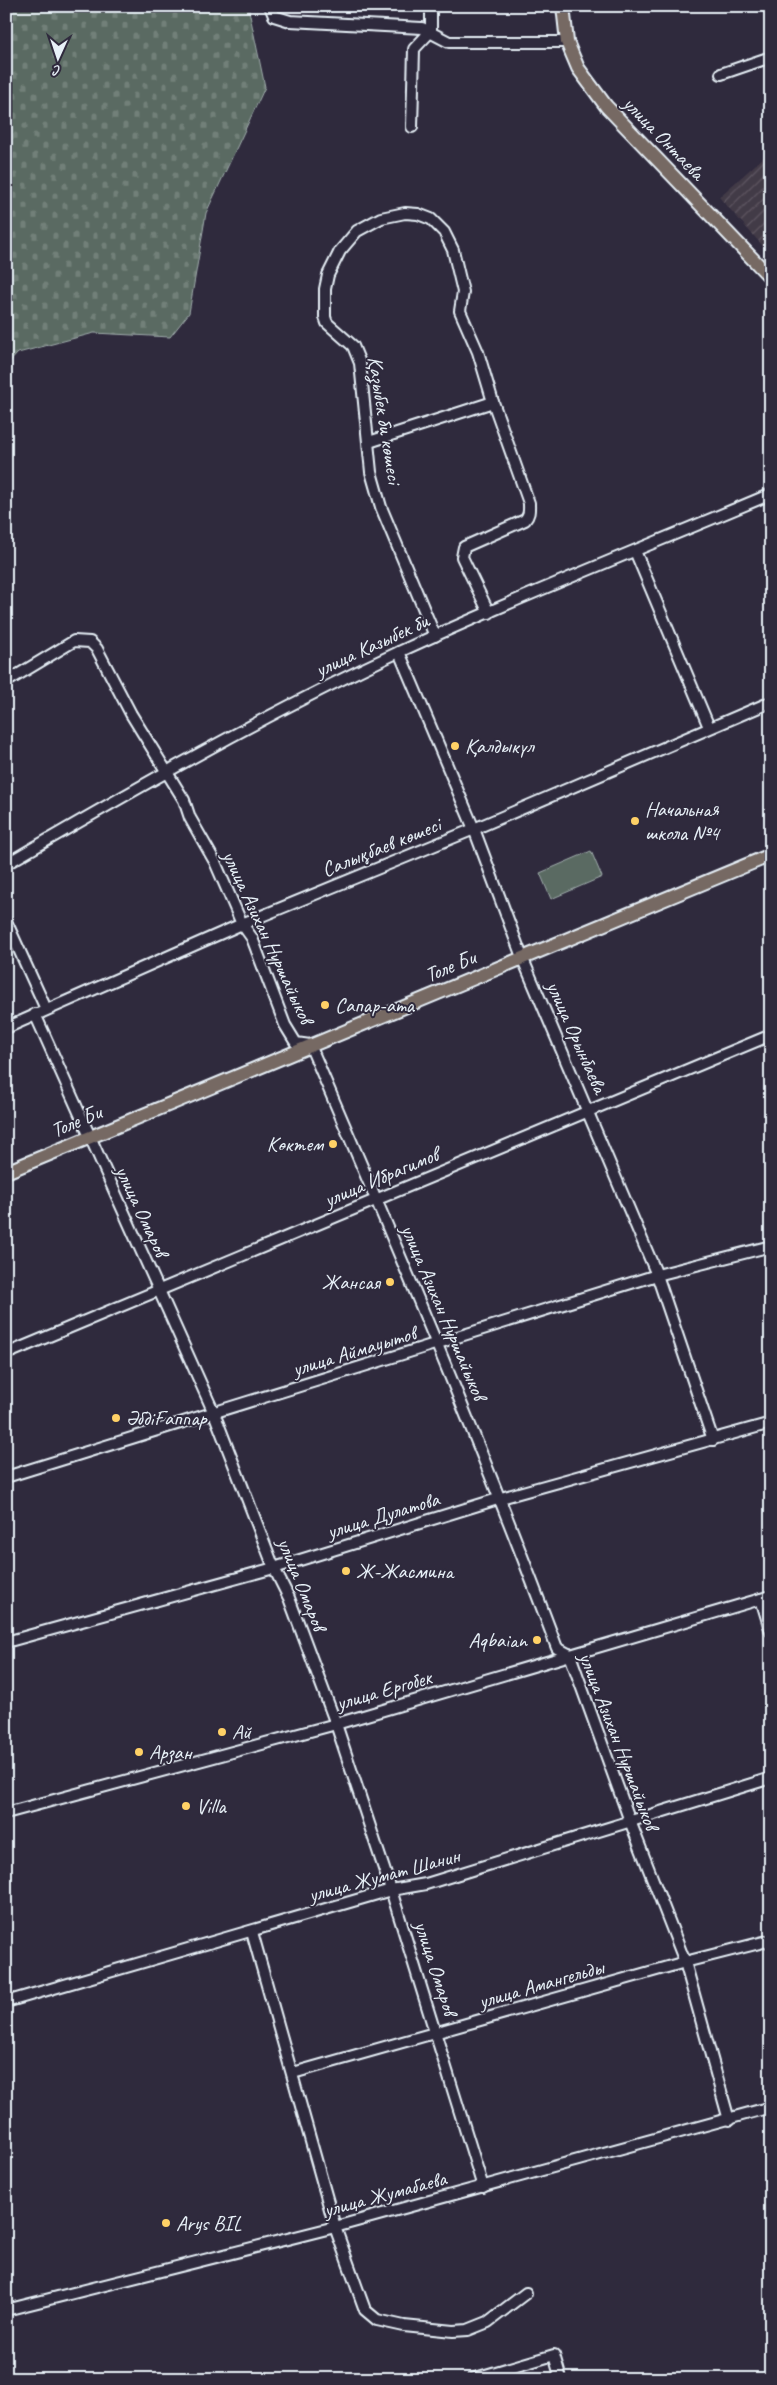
<svg xmlns="http://www.w3.org/2000/svg" width="777" height="2385" font-family="Caveat,sans-serif">
  <style>
    .industrial { fill: url(#industrial-furrows) }
    .cemetery { fill: url(#cemetery-stones); stroke: #a1aead }
    .pitch { fill: #5a6a62; stroke: #a1aead }
    .lines { fill: none; stroke-linecap: round; stroke-linejoin: round }
    .minor-casing { stroke: #e8f1f8; stroke-width: 14 }
    .major-casing { stroke: #e8f1f8; stroke-width: 16 }
    .minor { stroke: #2f2a3d; stroke-width: 10 }
    .major { stroke: #766964; stroke-width: 12 }
    .poi-dot { fill: #ffd166; stroke: #2f2a3d; stroke-width: 2 }
    .labels { text-anchor: middle; stroke-width: 4; stroke-linejoin: round; paint-order: stroke }
    .street-label { font-size: 21px; fill: #e8f1f8; stroke: #2f2a3d }
    .poi-label { font-size: 21px; fill: #e8f1f8; stroke: #2f2a3d; text-anchor: start }
  </style>
  <defs>
    <pattern id="industrial-furrows" width="10" height="10" patternUnits="userSpaceOnUse" patternTransform="scale(1.25)"><rect width="10" height="10" fill="#433a47"/><path d="M-1 1l2-2M0 10L10 0M9 11l2-2" fill="none" stroke="#5e5762"/></pattern>
    <pattern id="cemetery-stones" width="16" height="16" patternUnits="userSpaceOnUse" patternTransform="scale(1.25)"><rect width="16" height="16" fill="#5a6a62"/><path d="M2 7V4a2 2 0 0 1 4 0v3zM10 15v-3a2 2 0 0 1 4 0v3z" fill="#728079"/></pattern>
  </defs>
  <rect width="100%" height="100%" fill="#2f2a3d"/>
  <filter id="ink" filterUnits="userSpaceOnUse"><feTurbulence type="fractalNoise" baseFrequency=".02" numOctaves="2"/><feDisplacementMap in="SourceGraphic" scale="10" xChannelSelector="R" yChannelSelector="G"/><feConvolveMatrix kernelMatrix="1 2 1 2 8 2 1 2 1" color-interpolation-filters="sRGB"/></filter>
  <g filter="url(#ink)">
    <polygon class="industrial" points="764,157 771,164 771,255 719,197"/>
    <polygon class="cemetery" points="6,6 248,6 265,87 206,213 189,313 170,337 94,333 18,353 6,366"/>
    <polygon class="pitch" points="591,851 602,877 551,899 540,873"/>
    <g class="lines">
      <g class="minor-casing">
        <g id="minor">
          <polyline points="270,6 274,16 290,21 422,28 449,42 567,42"/>
          <polyline points="721,74 771,57"/>
          <polyline points="412,127 414,49 431,31 431,6"/>
          <path d="M369,442L493,402L529,503C529,510 530,514 525,520L464,547L462,557L489,613"/>
          <polyline points="635,551 709,727"/>
          <polyline points="435,636 381,507 371,472 360,363 353,346 327,323 325,317 325,289 328,275 340,251 357,231 381,218 405,213 418,214 431,219 444,232 453,250 463,292 460,311 478,352 493,402"/>
          <polyline points="399,652 474,829 522,957 657,1275 713,1440"/>
          <path d="M6,682L74,641L90,642L97,649L131,714L184,800L190,818L215,862L242,924L252,938L285,1025L296,1043L310,1045C396,1245 481,1444 557,1648L570,1655L630,1821L685,1962L729,2120"/>
          <path d="M6,864C135,789 265,714 401,651C522,595 648,546 771,494"/>
          <polyline points="6,921 46,1009"/>
          <polyline points="35,1014 214,1413 274,1568 289,1598 336,1724 391,1890 483,2187"/>
          <polyline points="6,1028 242,924 474,829 771,702"/>
          <polyline points="6,1354 771,1035"/>
          <polyline points="6,1477 657,1275 771,1246"/>
          <polyline points="761,1599 771,1632"/>
          <polyline points="6,1642 274,1568 501,1498 771,1423"/>
          <polyline points="6,1813 336,1724 771,1596"/>
          <polyline points="252,1932 335,2227 365,2310 377,2320 404,2326 453,2331 468,2330 488,2322 526,2293"/>
          <polyline points="6,2002 391,1890 426,1884 771,1778"/>
          <polyline points="293,2073 685,1962 771,1940"/>
          <polyline points="6,2310 335,2227 771,2107"/>
          <polyline points="472,2379 554,2355 561,2379"/>
        </g>
      </g>
      <g class="major-casing">
        <g id="major">
          <polyline points="563,6 567,42 578,68 606,106 771,278"/>
          <polyline points="6,1172 771,855"/>
        </g>
      </g>
      <use href="#minor" class="minor"/>
      <use href="#major" class="major"/>
    </g>
  </g>
  <g class="poi-dot">
    <circle cx="455" cy="746" r="5"/>
    <circle cx="635" cy="821" r="5"/>
    <circle cx="325" cy="1005" r="5"/>
    <circle cx="333" cy="1144" r="5"/>
    <circle cx="390" cy="1282" r="5"/>
    <circle cx="116" cy="1418" r="5"/>
    <circle cx="346" cy="1571" r="5"/>
    <circle cx="537" cy="1640" r="5"/>
    <circle cx="222" cy="1732" r="5"/>
    <circle cx="139" cy="1752" r="5"/>
    <circle cx="186" cy="1806" r="5"/>
    <circle cx="166" cy="2223" r="5"/>
  </g>
  <g class="labels">
    <g class="street-label">
      <text transform="translate(664 138) rotate(46)" y="7">улица Онтаева</text>
      <text transform="translate(385 420) rotate(81)" y="7">Қазыбек би көшесі</text>
      <text transform="translate(372 645) rotate(-25)" y="7">улица Казыбек би</text>
      <text transform="translate(381 847) rotate(-22)" y="7">Салықбаев көшесі</text>
      <text transform="translate(268 937) rotate(65)" y="7">улица Азихан Нуршайыков</text>
      <text transform="translate(450 966) rotate(-22)" y="7">Толе Би</text>
      <text transform="translate(577 1037) rotate(66)" y="7">улица Орынбаева</text>
      <text transform="translate(76 1121) rotate(-23)" y="7">Толе Би</text>
      <text transform="translate(381 1177) rotate(-23)" y="7">улица Ибрагимов</text>
      <text transform="translate(142 1211) rotate(65)" y="7">улица Омаров</text>
      <text transform="translate(444 1312) rotate(67)" y="7">улица Азихан Нуршайыков</text>
      <text transform="translate(354 1351) rotate(-17)" y="7">улица Аймауытов</text>
      <text transform="translate(383 1515) rotate(-17)" y="7">улица Дулатова</text>
      <text transform="translate(302 1584) rotate(68)" y="7">улица Омаров</text>
      <text transform="translate(384 1690) rotate(-16)" y="7">улица Ергобек</text>
      <text transform="translate(619 1741) rotate(69)" y="7">улица Азихан Нуршайыков</text>
      <text transform="translate(384 1875) rotate(-15)" y="7">улица Жумат Шанин</text>
      <text transform="translate(436 1968) rotate(72)" y="7">улица Омаров</text>
      <text transform="translate(541 1984) rotate(-16)" y="7">улица Амангельды</text>
      <text transform="translate(385 2194) rotate(-15)" y="7">улица Жумабаева</text>
    </g>
    <g class="poi-label">
      <text x="465" y="753">Қалдыкүл</text>
      <text x="645" y="816">Начальная<tspan x="645" dy="24">школа №4</tspan></text>
      <text x="335" y="1012">Сапар-ата</text>
      <text x="323" y="1151" text-anchor="end">Көктем</text>
      <text x="380" y="1289" text-anchor="end">Жансая</text>
      <text x="126" y="1425">ӘбдіҒаппар</text>
      <text x="356" y="1578">Ж-Жасмина</text>
      <text x="527" y="1647" text-anchor="end">Aqbaian</text>
      <text x="232" y="1739">Ай</text>
      <text x="149" y="1759">Арзан</text>
      <text x="196" y="1813">Villa</text>
      <text x="176" y="2230">Arys BIL</text>
    </g>
  </g>
  <rect width="777" height="2385" fill="none" stroke="#2f2a3d" stroke-width="25"/>
  <rect x="12" y="12" width="752" height="2360" fill="none" stroke="#e8f1f8" stroke-width="2" filter="url(#ink)"/>
  <g transform="translate(58 58) rotate(183)" stroke="#2f2a3d" stroke-width="4" paint-order="stroke">
  <path d="M0-4L9 19L0 12L-9 19Z" fill="#e8f1f8"/>
  <text y="-8" font-size="14" font-weight="bold" text-anchor="middle" fill="#e8f1f8">С</text>
  </g>
</svg>
